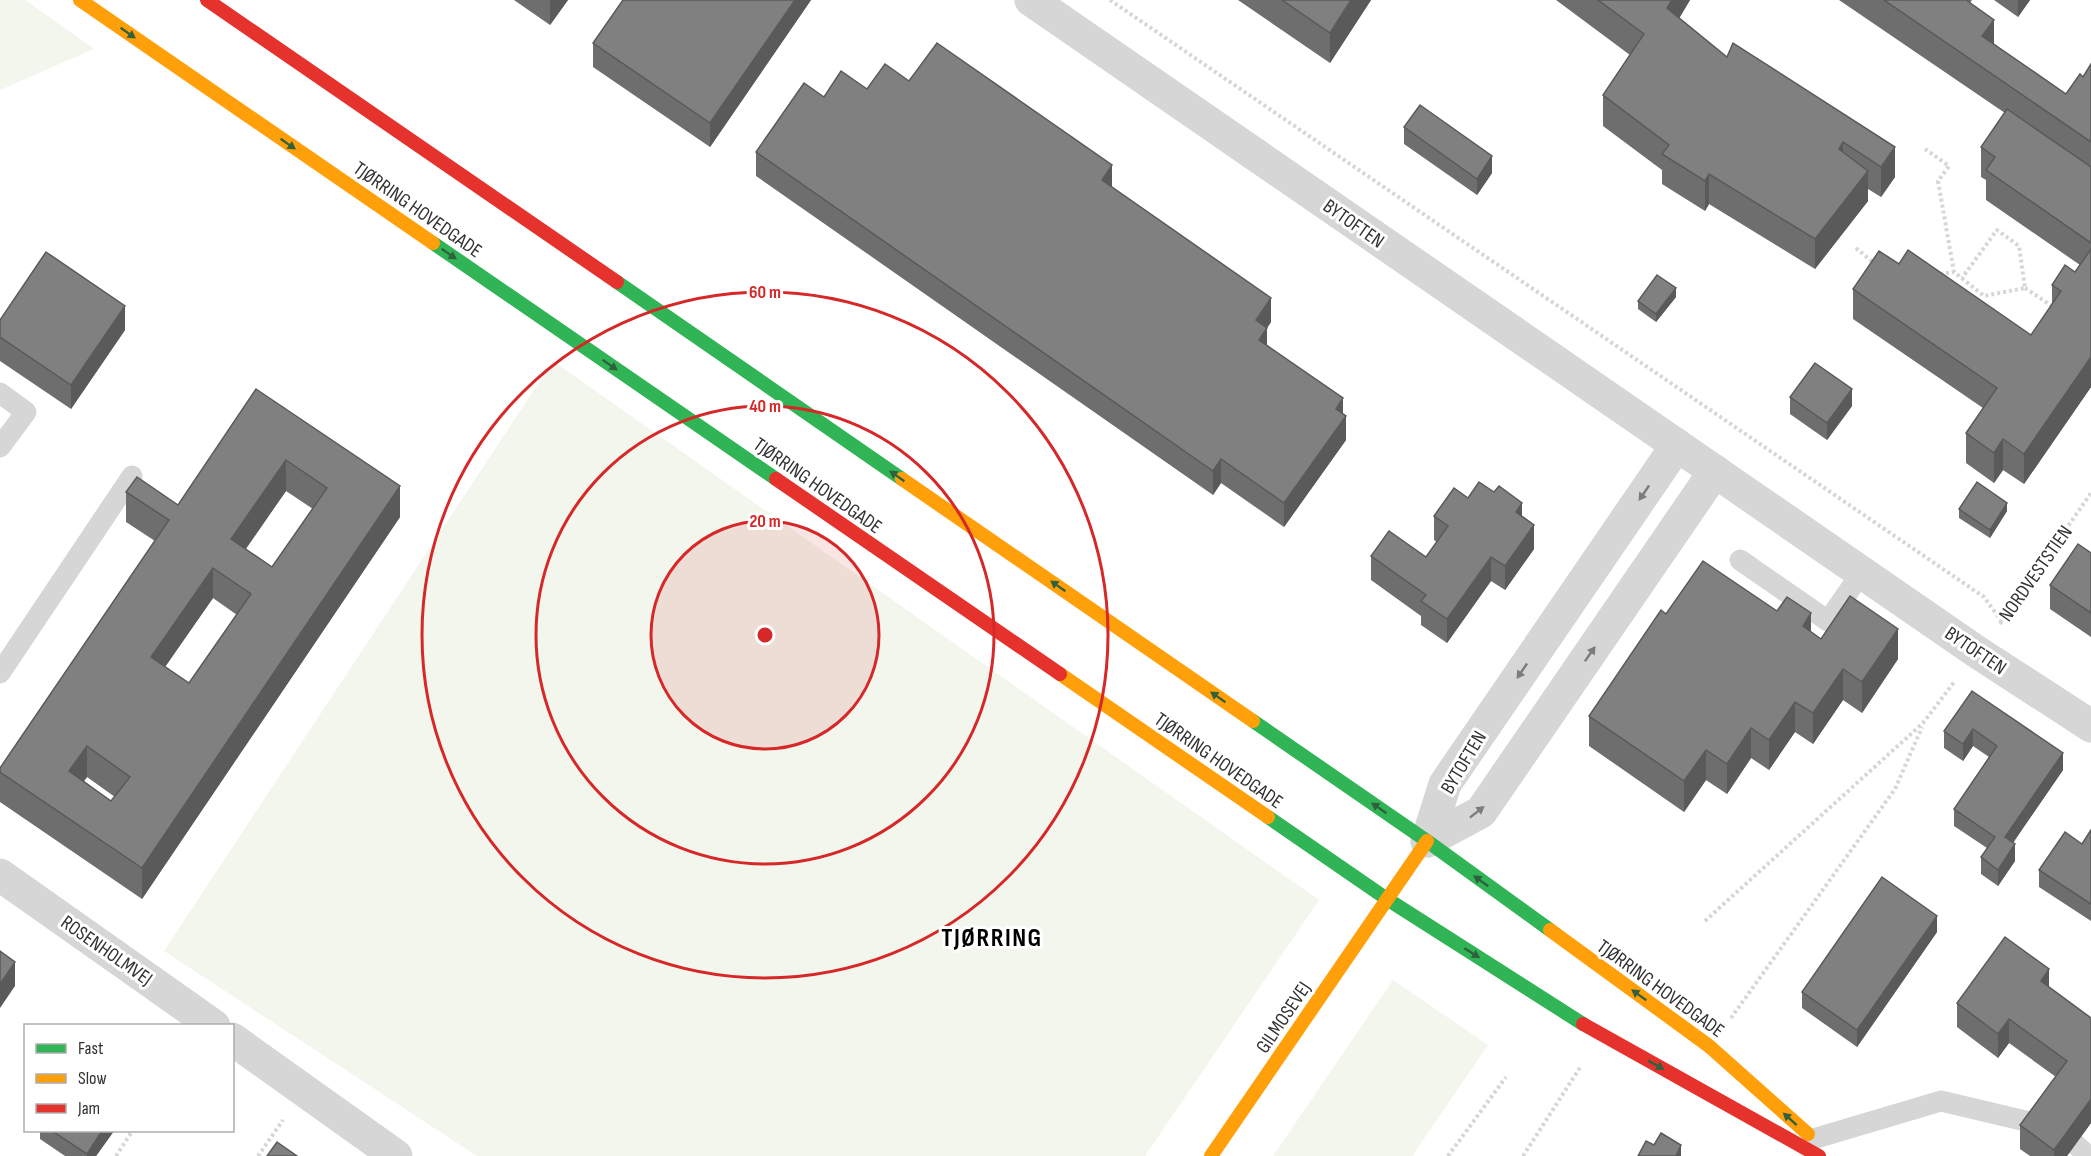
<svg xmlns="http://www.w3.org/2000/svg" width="2091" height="1156" font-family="'Sofia Sans Condensed',sans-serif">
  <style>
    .green { fill: #f2f6ed }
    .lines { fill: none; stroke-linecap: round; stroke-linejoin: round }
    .path { stroke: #d6d6d6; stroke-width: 4; stroke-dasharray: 3 3; stroke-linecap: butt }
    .lane { stroke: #d6d6d6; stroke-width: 21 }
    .street { stroke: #d6d6d6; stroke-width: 33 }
    .fast { stroke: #30b455; stroke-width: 14 }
    .slow { stroke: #ff9f0a; stroke-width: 14 }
    .jam { stroke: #e5322d; stroke-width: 14 }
    .wall { fill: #6e6e6e; fill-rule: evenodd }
    .shaded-wall { fill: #5a5a5a }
    .building { fill: #808080; stroke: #5a5a5a; stroke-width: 1.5; fill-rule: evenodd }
    .oneway { fill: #31603e }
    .oneway2 { fill: #7c7c7c }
    .ring { fill: none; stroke: #d62828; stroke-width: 3 }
    .labels { text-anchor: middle; stroke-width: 6; stroke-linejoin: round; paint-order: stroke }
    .street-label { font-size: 20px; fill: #323232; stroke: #fff }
    .district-label { font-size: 26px; font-weight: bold; letter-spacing: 1.5px; fill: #000; stroke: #fff }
    .centre { fill: #d62828; stroke: #fff; stroke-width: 3 }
    .ring-label { font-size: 18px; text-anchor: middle; font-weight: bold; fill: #d62828; stroke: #fff; stroke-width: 6; stroke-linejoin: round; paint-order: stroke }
  </style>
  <rect width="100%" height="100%" fill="#fff"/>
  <g class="green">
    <polygon points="0,0 25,0 94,49 0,90"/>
    <polygon points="553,361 1319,900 1145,1156 477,1156 164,951"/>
    <polygon points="1393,980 1488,1045 1412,1156 1273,1156"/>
  </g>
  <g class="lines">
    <g class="path">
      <polyline points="1110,0 1984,597 2002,622"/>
      <polyline points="1925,149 1949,166 1938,181 1954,272"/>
      <polyline points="1856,248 1876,265"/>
      <polyline points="1940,274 1954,272 1984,296 2025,288 2019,246 1997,230 1962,278"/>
      <polyline points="2025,288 2052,306"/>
      <polyline points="2000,624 2091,493"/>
      <polyline points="1705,921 1923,723 1955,681"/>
      <polyline points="1731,1018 1895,789 1922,727"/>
      <polyline points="116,1156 133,1130"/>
      <polyline points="258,1156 283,1120"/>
      <polyline points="1448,1156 1506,1077"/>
      <polyline points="1523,1156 1581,1066"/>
    </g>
    <g class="lane">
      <polyline points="0,393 26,412 0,447"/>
      <polyline points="1740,560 1828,621 1862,572"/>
      <polyline points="0,673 132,476"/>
      <polyline points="1813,1139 1941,1101 2038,1124"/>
      <polyline points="2075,1144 2088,1156"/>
    </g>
    <g class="street">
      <polyline points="1031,0 1977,652 2091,726"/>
      <polyline points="1427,841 1481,812 1715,471"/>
      <polyline points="1427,841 1445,784 1677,445"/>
      <polyline points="0,875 214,1026"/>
      <polyline points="232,1039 396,1156"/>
    </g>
    <g class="fast">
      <polyline points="433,243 776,479"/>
      <polyline points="617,282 902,479"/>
      <polyline points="1253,721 1427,841 1550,930"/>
      <polyline points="1268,817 1387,899 1583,1024"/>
    </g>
    <g class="slow">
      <polyline points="80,0 433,243"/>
      <polyline points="902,479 1253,721"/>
      <polyline points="1060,674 1268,817"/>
      <polyline points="1550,930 1709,1046 1808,1134"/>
      <polyline points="1211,1156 1427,841"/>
    </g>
    <g class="jam">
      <polyline points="207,0 617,282"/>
      <polyline points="776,479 1060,674"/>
      <polyline points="1583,1024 1819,1156"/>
    </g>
  </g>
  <g class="wall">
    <polygon points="514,0 568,0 550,25"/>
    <polygon points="811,0 710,147 593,67 593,43"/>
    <polygon points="1238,0 1371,0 1330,63"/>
    <polygon points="1556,0 1690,0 1679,18 1727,57 1895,177 1881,197 1868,189 1868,201 1815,269 1709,204 1705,211 1662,184 1662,170 1603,126 1603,95 1630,55"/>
    <polygon points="1839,0 1972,0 1970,3 1994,44 2066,94 2083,77 2091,64 2091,387 2024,484 2003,470 1994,483 1966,463 1966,433 1983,408 1853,319 1853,289 1899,264 2031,335 2052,305 2052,285 2075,272 2080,265 1986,200 1986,180 1981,177 1981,147 2005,113"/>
    <polygon points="1994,0 2030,0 2018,17"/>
    <polygon points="909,81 1112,187 1271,322 1267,328 1267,346 1343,414 1346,440 1284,527 1221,483 1213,495 756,176 756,152 824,97"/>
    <polygon points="1404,127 1492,173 1477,195 1404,144"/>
    <polygon points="1676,297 1656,322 1638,309 1638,301"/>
    <polygon points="0,320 125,330 71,409 0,361"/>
    <path d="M256,389L400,517L142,899L0,802V768L155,541L126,522V492L178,505ZM286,491L313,509L272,567L246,549ZM213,598L237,615L189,683L165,667ZM87,777L115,797L111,801L84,781Z"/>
    <polygon points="1790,397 1852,406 1827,440 1790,414"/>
    <polygon points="1468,498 1522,516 1534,549 1505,590 1491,581 1447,643 1421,625 1421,616 1371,580 1371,556 1426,557 1437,542 1434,540 1434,516"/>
    <polygon points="1959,509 2007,511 1990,538 1959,518"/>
    <polygon points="2091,553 2091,637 2050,609 2050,585"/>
    <polygon points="1777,611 1821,639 1898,659 1862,713 1843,700 1813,744 1795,732 1769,770 1751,758 1727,794 1706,780 1684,812 1589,746 1589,716 1666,614"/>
    <polygon points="1972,691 2063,770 2013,843 2015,861 1998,886 1981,874 1981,857 1987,848 1954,826 1954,809 1989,757 1973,746 1963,761 1944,748 1944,731"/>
    <polygon points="2091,830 2091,921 2039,887 2039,870 2082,844"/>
    <polygon points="1937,932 1857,1047 1802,1008 1802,992"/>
    <polygon points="2049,988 2091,1123 2067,1156 2030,1156 2020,1149 2020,1125 2056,1077 2009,1043 1998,1058 1957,1027 1957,1003"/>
    <polygon points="40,1131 114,1131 96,1156 65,1156 40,1139"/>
  </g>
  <g class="shaded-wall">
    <polygon points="551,0 568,0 550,25 550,1"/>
    <polygon points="795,0 811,0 710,147 710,123"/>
    <polygon points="1351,0 1371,0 1330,63 1330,33"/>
    <polygon points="1672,0 1690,0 1667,39 1667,8"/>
    <polygon points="2018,0 2030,0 2018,17"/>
    <polygon points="1994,20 1994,50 1982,36"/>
    <polygon points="1843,142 1843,172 1839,149"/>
    <polygon points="1895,147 1895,177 1881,197 1881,167"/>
    <polygon points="1492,156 1492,173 1477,195 1477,179"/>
    <polygon points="1112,165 1112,189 1102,180"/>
    <polygon points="1868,171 1868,201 1815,269 1815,239"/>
    <polygon points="1709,174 1709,204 1705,211 1705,181"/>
    <polygon points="1676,288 1676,297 1656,322 1656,314"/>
    <polygon points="1271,298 1271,322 1256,344 1256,320"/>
    <polygon points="125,306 125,330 71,409 71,385"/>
    <polygon points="1267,328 1267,352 1259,340"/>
    <polygon points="2091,357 2091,387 2024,484 2024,454"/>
    <polygon points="1852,389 1852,406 1827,440 1827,423"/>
    <polygon points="1343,398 1343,420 1346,416 1346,440 1284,527 1284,503 1336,409"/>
    <polygon points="2003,439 2003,470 1994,483 1994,453"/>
    <polygon points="1221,459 1221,483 1213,495 1213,471"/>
    <polygon points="286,460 286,491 231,569 231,539"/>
    <polygon points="400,486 400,517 142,899 142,868"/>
    <polygon points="1522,503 1522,527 1516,512"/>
    <polygon points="2007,503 2007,511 1990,538 1990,530"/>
    <polygon points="1534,525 1534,549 1505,590 1505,566"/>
    <polygon points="1491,557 1491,581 1447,643 1447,619"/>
    <polygon points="213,568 213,598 151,687 151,657"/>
    <polygon points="1811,613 1811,644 1803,626"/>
    <polygon points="1898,629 1898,659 1862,713 1862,682"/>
    <polygon points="1843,669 1843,700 1813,744 1813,713"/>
    <polygon points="1795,702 1795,732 1769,770 1769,740"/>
    <polygon points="1751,728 1751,758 1727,794 1727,764"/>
    <polygon points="1973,729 1973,746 1963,761 1963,744"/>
    <polygon points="87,746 87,777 69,801 69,771"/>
    <polygon points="1706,750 1706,780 1684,812 1684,781"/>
    <polygon points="2063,753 2063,770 2005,854 2005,837"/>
    <polygon points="2015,844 2015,861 1998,886 1998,870"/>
    <polygon points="1937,916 1937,932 1857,1047 1857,1030"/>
    <polygon points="15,962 15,986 0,1008 0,984"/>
    <polygon points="2049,969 2049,993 2041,981"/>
    <polygon points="2009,1019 2009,1043 1998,1058 1998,1034"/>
    <polygon points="2091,1099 2091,1123 2067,1156 2054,1156 2054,1150"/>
    <polygon points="102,1131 114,1131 96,1156 87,1156 87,1154"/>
    <polygon points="1681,1145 1681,1156 1676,1156"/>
  </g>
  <g class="building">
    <polygon points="623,0 795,0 710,123 593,43"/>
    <polygon points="1282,0 1351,0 1330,33"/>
    <polygon points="1598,0 1672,0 1667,8 1727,57 1733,43 1895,147 1881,167 1843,142 1839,149 1868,171 1815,239 1709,174 1705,181 1662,154 1669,145 1603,95 1644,34"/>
    <polygon points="1884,0 1966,0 1994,20 1982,36 2066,94 2080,74 2083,77 2091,64 2091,142"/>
    <polygon points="937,43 1112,165 1102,180 1271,298 1256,320 1267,328 1259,340 1343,398 1336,409 1346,416 1284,503 1221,459 1213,471 756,152 804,83 824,97 841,71 867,89 885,64 909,81"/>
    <polygon points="1420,105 1492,156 1477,179 1404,127"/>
    <polygon points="2007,109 2091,167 2091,243 1986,170 1995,157 1981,147"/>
    <polygon points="2091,249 2091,357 2024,454 2003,439 1994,453 1966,433 1997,388 1853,289 1879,251 1899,264 1908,250 2031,335 2061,291 2052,285 2065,265 2075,272"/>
    <polygon points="46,252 125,306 71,385 0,337 0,320"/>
    <polygon points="1657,275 1676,288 1656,314 1638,301"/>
    <polygon points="1815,363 1852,389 1827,423 1790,397"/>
    <path d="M256,389L400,486L142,868L0,772V768L169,520L126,492L137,477L178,505ZM286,460L327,488L272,567L231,539ZM213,568L251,594L189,683L151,657ZM87,746L130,777L111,801L69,771Z"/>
    <polygon points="1479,482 1494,492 1499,486 1522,503 1516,512 1534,525 1505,566 1491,557 1447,619 1421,601 1426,595 1371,556 1389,531 1426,557 1448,526 1434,516 1454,488 1468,498"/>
    <polygon points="1977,482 2007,503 1990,530 1959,509"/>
    <polygon points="2078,544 2091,553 2091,613 2050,585"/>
    <polygon points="1703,561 1777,611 1787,597 1811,613 1803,626 1821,639 1850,596 1898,629 1862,682 1843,669 1813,713 1795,702 1769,740 1751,728 1727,764 1706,750 1684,781 1589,716 1661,610 1666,614"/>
    <polygon points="1972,691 2063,753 2005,837 2015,844 1998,870 1981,857 1995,837 1954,809 1997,746 1973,729 1963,744 1944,731"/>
    <polygon points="2091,830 2091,904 2039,870 2065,832 2082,844"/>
    <polygon points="1882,877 1937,916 1857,1030 1802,992"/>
    <polygon points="2005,937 2049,969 2041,981 2091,1018 2091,1099 2054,1150 2020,1125 2067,1061 2009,1019 1998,1034 1957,1003"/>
    <polygon points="0,951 15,962 0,984"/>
    <polygon points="52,1131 102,1131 87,1154"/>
    <polygon points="1661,1133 1681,1145 1676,1156 1638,1156 1646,1141 1654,1145"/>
    <polygon points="277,1142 297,1156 267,1156"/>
  </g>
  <defs><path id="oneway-solid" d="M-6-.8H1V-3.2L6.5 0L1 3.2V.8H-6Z" transform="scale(1.5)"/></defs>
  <g class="oneway">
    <use href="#oneway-solid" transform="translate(128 33) rotate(35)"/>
    <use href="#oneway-solid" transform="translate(288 144) rotate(35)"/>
    <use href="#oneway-solid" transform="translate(449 254) rotate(35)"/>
    <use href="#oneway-solid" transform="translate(610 365) rotate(35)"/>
    <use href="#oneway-solid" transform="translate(897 476) rotate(-145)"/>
    <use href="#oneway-solid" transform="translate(1058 586) rotate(-145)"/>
    <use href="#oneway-solid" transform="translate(1218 697) rotate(-145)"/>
    <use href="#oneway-solid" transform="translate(1379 808) rotate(-145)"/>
    <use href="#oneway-solid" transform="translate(1481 881) rotate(-144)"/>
    <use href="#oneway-solid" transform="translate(1472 953) rotate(32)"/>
    <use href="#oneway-solid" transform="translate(1639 995) rotate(-144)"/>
    <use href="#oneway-solid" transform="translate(1656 1065) rotate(29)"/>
    <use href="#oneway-solid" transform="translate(1790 1119) rotate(-138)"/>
  </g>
  <g class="oneway2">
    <use href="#oneway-solid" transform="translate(1644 493) rotate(124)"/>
    <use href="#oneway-solid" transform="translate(1590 654) rotate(-55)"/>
    <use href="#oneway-solid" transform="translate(1522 671) rotate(124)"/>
    <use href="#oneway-solid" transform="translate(1477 812) rotate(-38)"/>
  </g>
  <circle cx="765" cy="635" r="114" fill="#d62828" fill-opacity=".12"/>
  <g class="ring">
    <circle cx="765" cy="635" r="114"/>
    <circle cx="765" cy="635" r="229"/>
    <circle cx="765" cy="635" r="343"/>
  </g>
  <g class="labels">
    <g class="street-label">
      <text transform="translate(418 209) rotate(35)" y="7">TJØRRING HOVEDGADE</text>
      <text transform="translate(1354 223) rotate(35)" y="7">BYTOFTEN</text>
      <text transform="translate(818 485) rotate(35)" y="7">TJØRRING HOVEDGADE</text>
      <text transform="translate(2035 573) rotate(-55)" y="7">NORDVESTSTIEN</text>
      <text transform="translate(1976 650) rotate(34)" y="7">BYTOFTEN</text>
      <text transform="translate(1219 760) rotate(35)" y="7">TJØRRING HOVEDGADE</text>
      <text transform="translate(1463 762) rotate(-59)" y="7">BYTOFTEN</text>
      <text transform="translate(107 950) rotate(35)" y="7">ROSENHOLMVEJ</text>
      <text transform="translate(1661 988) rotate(36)" y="7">TJØRRING HOVEDGADE</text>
      <text transform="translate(1283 1017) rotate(-56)" y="7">GILMOSEVEJ</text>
    </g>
    <g class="district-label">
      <text x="992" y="946">TJØRRING</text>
    </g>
  </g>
  <circle cx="765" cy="635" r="9" class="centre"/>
  <g class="ring-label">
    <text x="765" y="298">60 m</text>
    <text x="765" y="412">40 m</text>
    <text x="765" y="527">20 m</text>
  </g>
  <rect x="24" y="1024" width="210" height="108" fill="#ffffff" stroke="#adadad" stroke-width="1.5"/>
  <rect x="36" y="1044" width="30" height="9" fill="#30b455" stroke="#adadad" stroke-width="1.5"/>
  <text x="78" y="1054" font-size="18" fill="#323232">Fast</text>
  <rect x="36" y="1074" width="30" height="9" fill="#ff9f0a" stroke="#adadad" stroke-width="1.5"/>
  <text x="78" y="1084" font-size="18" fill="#323232">Slow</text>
  <rect x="36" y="1104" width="30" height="9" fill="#e5322d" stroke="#adadad" stroke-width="1.5"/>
  <text x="78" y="1114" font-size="18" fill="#323232">Jam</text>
</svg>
